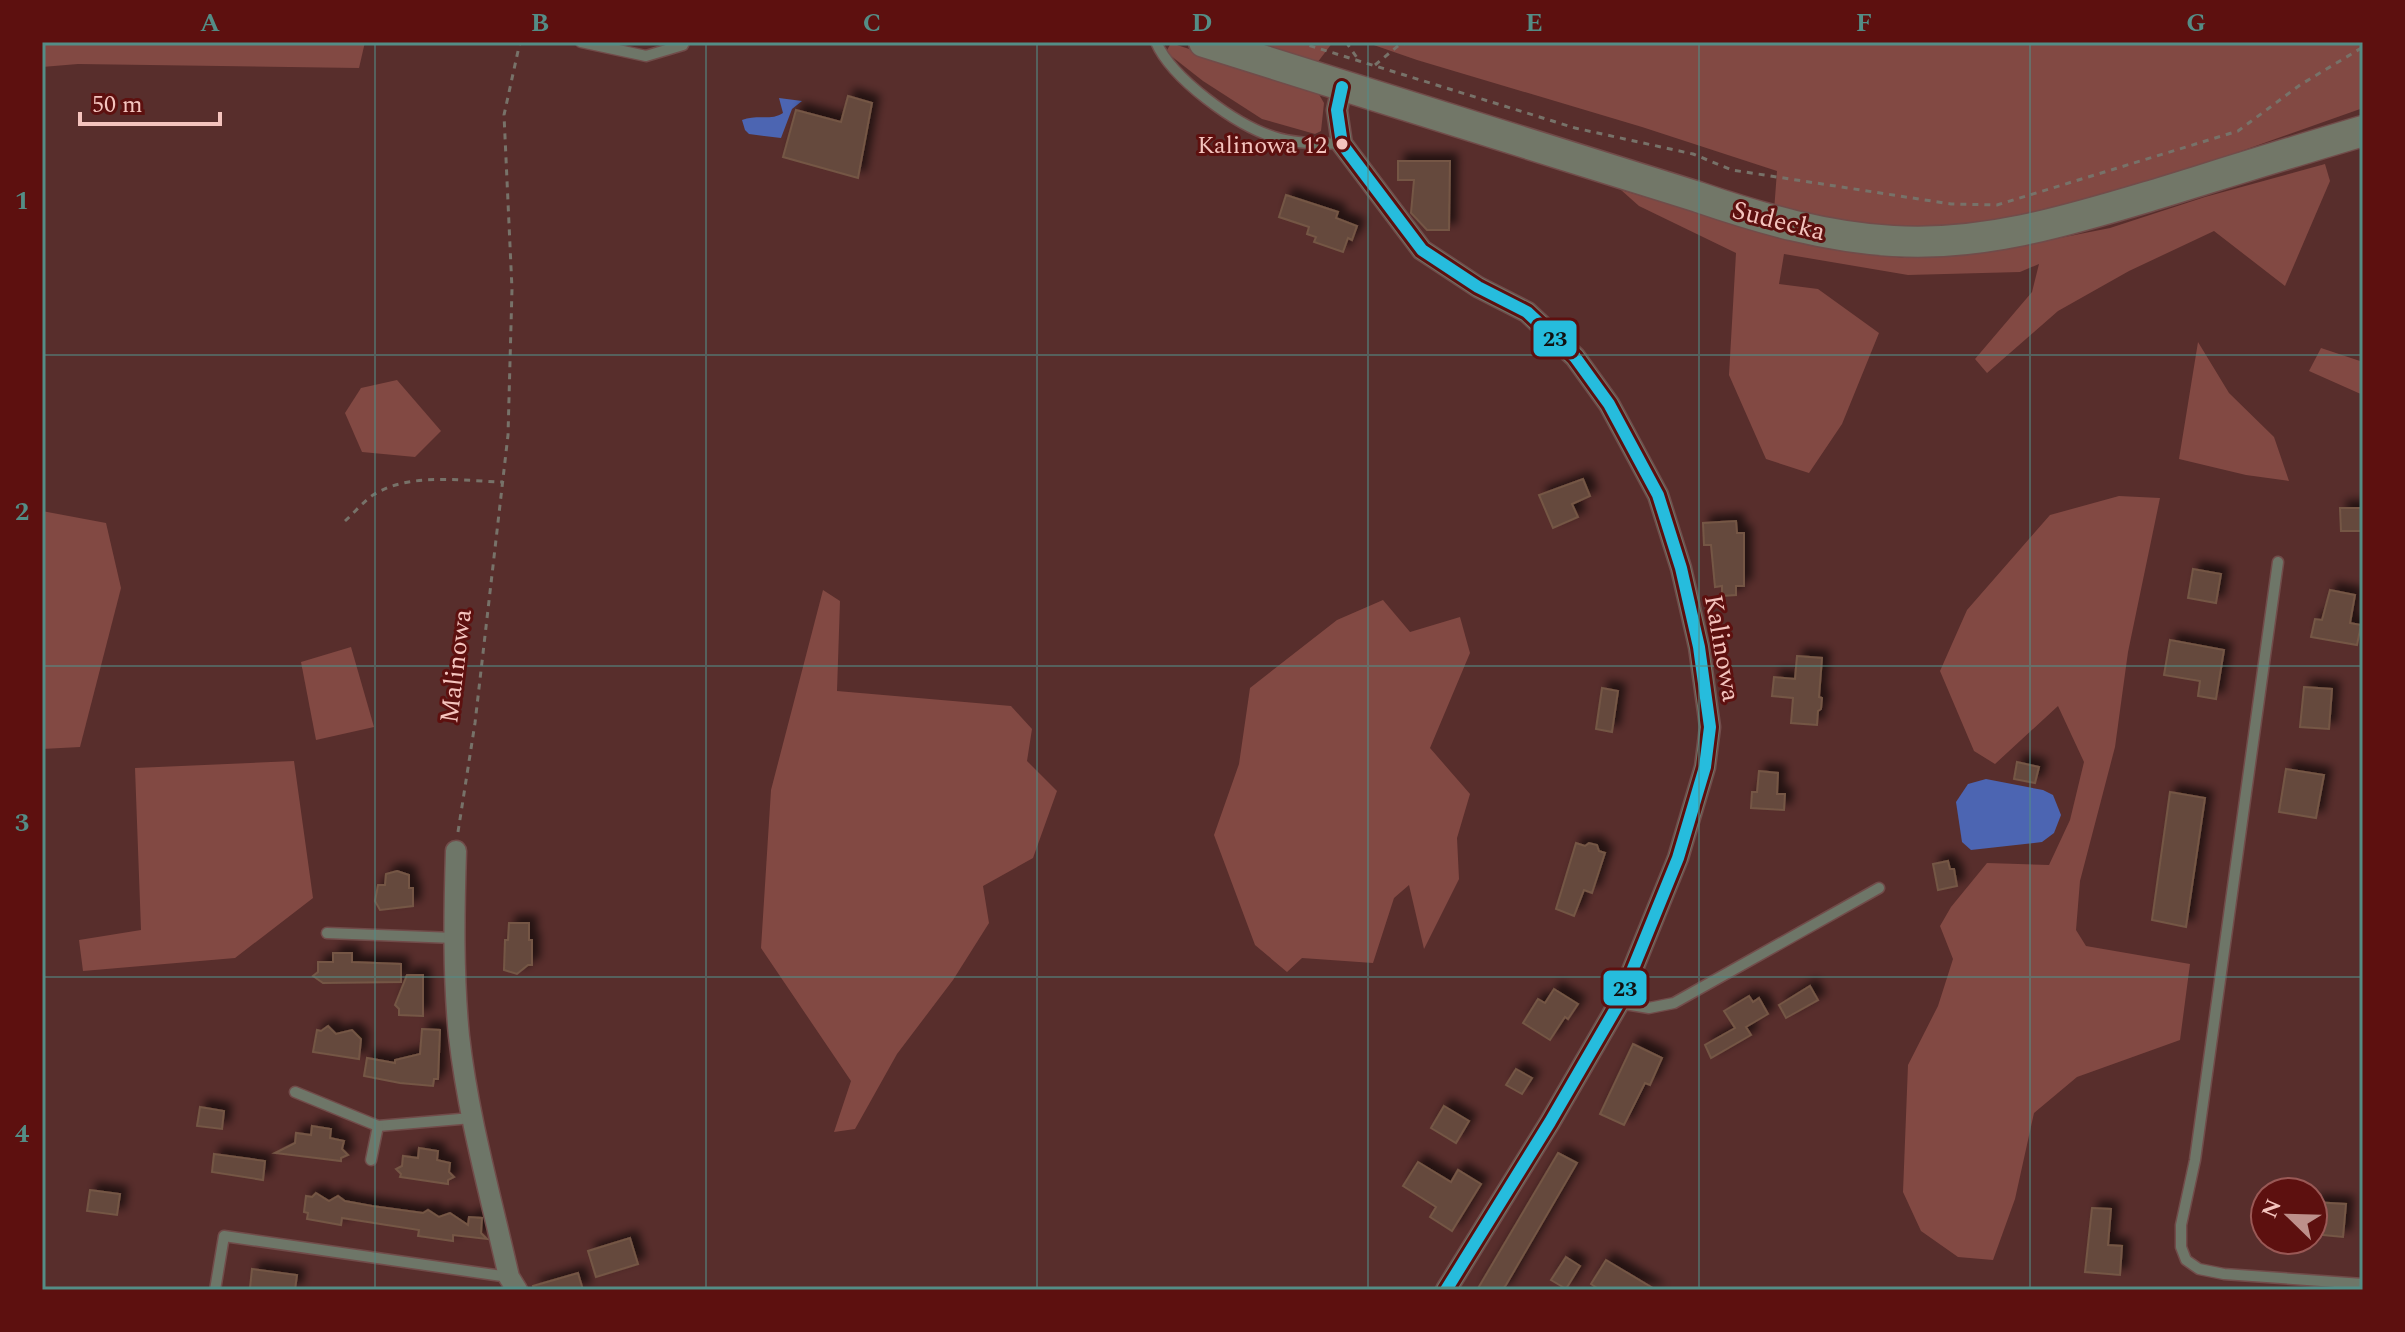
<svg xmlns="http://www.w3.org/2000/svg" width="2405" height="1332" font-family="Spectral,serif">
  <style>
    .green { fill: #824943 }
    .water { fill: #4c65b2 }
    .building { fill: #654a3e; stroke: #745745; stroke-width: 2; filter: url(#shadow) }
    .lines { fill: none; stroke-linecap: round; stroke-linejoin: round }
    .lane-casing { stroke: #714c4a; stroke-width: 13 }
    .street-casing { stroke: #714c4a; stroke-width: 23 }
    .secondary-casing { stroke: #714c4a; stroke-width: 33 }
    .path { stroke: #777269; stroke-width: 3; stroke-dasharray: 6 6; stroke-linecap: butt }
    .lane { stroke: #6e7668; stroke-width: 10 }
    .street { stroke: #6e7668; stroke-width: 20 }
    .secondary { stroke: #727768; stroke-width: 30 }
    .bus-1-casing { stroke: #5d100f; stroke-width: 18 }
    .bus-1 { stroke: #26bcdd; stroke-width: 12 }
    .grid { fill: none; stroke: #548d86; stroke-width: 2; stroke-opacity: 0.55 }
    .bus-dot { fill: #f4c4be; stroke: #5d100f; stroke-width: 3 }
    .labels { text-anchor: middle; stroke-width: 6; stroke-linejoin: round; paint-order: stroke }
    .bus-label { font-size: 24px; fill: #f4c4be; stroke: #5d100f; text-anchor: end }
    .street-label { font-size: 26px; fill: #f4c4be; stroke: #5d100f }
    .line-badge { stroke: #5d100f; stroke-width: 3 }
    .pale-badge-label { font-size: 22px; text-anchor: middle; font-weight: bold; fill: #111 }
    .neatline { fill: none; stroke: #548d86; stroke-width: 3 }
    .grid-label { font-size: 26px; text-anchor: middle; font-weight: bold; fill: #548d86 }
  </style>
  <defs>
    <filter id="shadow"><feDropShadow dx="7" dy="-7" stdDeviation="4" flood-color="#0009"/></filter>
  </defs>
  <rect width="100%" height="100%" fill="#582e2c"/>
  <g class="green">
    <polygon points="42,42 365,42 359,68 78,64 42,67"/>
    <polygon points="1251,42 1333,42 1317,63"/>
    <polygon points="1365,42 2363,42 2363,108 2055,217 1836,236 1774,211 1777,171 1642,127 1417,60"/>
    <polygon points="1171,43 1317,91 1324,103 1321,131 1315,134 1262,119 1203,81 1166,52"/>
    <polygon points="2325,164 2330,181 2285,286 2214,231 2129,271 2058,311 1987,373 1975,359 2032,292 2039,264 2020,272 1908,275 1784,254 1779,284 1818,289 1879,333 1842,424 1809,473 1766,459 1729,375 1736,253 1639,206 1621,190 1790,240 1903,258 1999,250 2110,228 2205,197"/>
    <polygon points="2198,342 2229,393 2274,437 2289,481 2246,475 2179,459"/>
    <polygon points="2321,348 2363,362 2363,395 2309,371"/>
    <polygon points="397,380 441,431 415,457 362,452 345,413 361,388"/>
    <polygon points="2119,496 2160,498 2128,652 2115,747 2080,881 2076,930 2086,946 2190,964 2180,1040 2077,1077 2034,1113 2015,1199 1993,1260 1958,1257 1921,1231 1903,1192 1908,1065 1938,1006 1953,959 1940,926 1951,907 1987,863 2049,865 2070,820 2084,762 2058,706 1995,764 1974,751 1940,671 1967,610 2050,515"/>
    <polygon points="42,511 106,523 121,588 80,747 42,749"/>
    <polygon points="823,590 840,601 837,691 1011,706 1032,729 1027,761 1057,791 1033,858 983,886 989,923 953,980 897,1054 855,1129 834,1132 851,1081 761,948 771,790"/>
    <polygon points="1383,600 1410,632 1460,617 1470,653 1430,748 1470,794 1457,838 1459,879 1424,949 1409,885 1394,898 1373,963 1302,958 1287,972 1255,945 1214,835 1239,764 1250,688 1337,620"/>
    <polygon points="351,647 374,727 316,740 301,662"/>
    <polygon points="294,761 313,898 235,958 83,971 79,940 141,930 135,768"/>
  </g>
  <g class="water">
    <path d="M779,98L802,101L792,109L781,138L749,134L745,130L742,120C757,114 772,121 783,113Z"/>
    <polygon points="1986,779 2043,790 2053,795 2061,815 2054,833 2042,842 1971,850 1962,842 1956,802 1968,784"/>
  </g>
  <g class="building">
    <polygon points="848,96 872,103 858,178 783,157 796,110 841,122"/>
    <polygon points="1398,161 1450,161 1449,230 1427,230 1411,213 1414,180 1398,180"/>
    <polygon points="1286,195 1338,212 1336,218 1357,226 1352,240 1348,238 1343,252 1314,242 1316,237 1307,234 1309,227 1279,217"/>
    <polygon points="1583,479 1590,496 1572,504 1578,517 1553,528 1539,495"/>
    <polygon points="2340,508 2363,508 2363,531 2341,531"/>
    <polygon points="1736,521 1737,533 1744,533 1744,586 1736,586 1736,595 1722,596 1722,586 1715,587 1711,545 1704,545 1703,523"/>
    <polygon points="2193,569 2221,574 2216,603 2188,598"/>
    <polygon points="2330,590 2355,595 2350,623 2361,625 2357,645 2311,637 2315,619 2322,620"/>
    <polygon points="2170,640 2224,650 2216,699 2198,696 2200,681 2164,675"/>
    <polygon points="1797,656 1822,658 1819,697 1822,698 1821,709 1818,711 1817,725 1791,723 1793,698 1772,696 1774,677 1795,679"/>
    <polygon points="2304,687 2332,689 2329,729 2300,727"/>
    <polygon points="1602,688 1618,691 1612,732 1596,729"/>
    <polygon points="2017,762 2039,767 2035,783 2014,779"/>
    <polygon points="2286,769 2324,775 2316,818 2279,812"/>
    <polygon points="1759,771 1778,773 1777,794 1785,794 1784,810 1751,808 1752,792 1757,792"/>
    <polygon points="2170,792 2205,798 2186,927 2152,920"/>
    <polygon points="1576,843 1585,846 1589,843 1597,845 1599,851 1605,853 1592,893 1584,890 1574,916 1556,909"/>
    <polygon points="1948,861 1950,869 1954,869 1957,886 1938,890 1933,864"/>
    <polygon points="397,871 409,875 409,888 413,888 413,906 380,910 375,901 378,885 385,885 386,874"/>
    <polygon points="509,923 529,923 529,940 532,940 532,965 528,965 517,974 504,970 505,940 508,940"/>
    <polygon points="333,953 352,953 352,962 401,964 401,982 323,983 313,976 318,972 318,962 333,962"/>
    <polygon points="407,975 423,975 423,1016 399,1015 399,1009 395,1005"/>
    <polygon points="1810,986 1818,1000 1786,1018 1779,1005"/>
    <polygon points="1554,989 1578,1004 1568,1019 1565,1017 1550,1040 1523,1023 1538,999 1545,1003"/>
    <polygon points="1749,996 1753,1002 1759,998 1768,1014 1746,1027 1751,1035 1711,1058 1705,1045 1735,1028 1724,1011"/>
    <polygon points="328,1026 336,1034 352,1030 361,1039 359,1059 313,1052 317,1030 321,1031"/>
    <polygon points="422,1029 440,1030 438,1079 434,1079 433,1086 400,1083 364,1076 367,1058 395,1063 395,1060 420,1054"/>
    <polygon points="1633,1044 1662,1058 1650,1085 1645,1083 1624,1125 1600,1114"/>
    <polygon points="1516,1069 1532,1078 1522,1094 1506,1085"/>
    <polygon points="1444,1106 1469,1121 1456,1143 1431,1128"/>
    <polygon points="200,1107 224,1111 222,1129 197,1126"/>
    <polygon points="312,1126 331,1129 330,1138 344,1141 342,1149 348,1155 341,1158 341,1161 275,1153 295,1143 296,1133 311,1135"/>
    <polygon points="419,1148 438,1151 437,1160 450,1163 449,1172 454,1177 448,1180 448,1184 400,1177 401,1174 396,1169 402,1166 403,1156 418,1158"/>
    <polygon points="1558,1153 1577,1163 1506,1285 1502,1290 1477,1290"/>
    <polygon points="214,1154 265,1161 263,1180 212,1172"/>
    <polygon points="1418,1162 1451,1182 1458,1170 1481,1184 1452,1231 1430,1217 1436,1207 1403,1186"/>
    <polygon points="90,1190 120,1194 117,1215 87,1211"/>
    <polygon points="316,1193 329,1201 338,1196 345,1201 372,1206 423,1213 428,1210 439,1217 450,1213 468,1225 469,1217 482,1218 481,1233 487,1239 453,1235 453,1241 418,1236 419,1230 342,1218 341,1225 307,1219 308,1213 304,1212 306,1196 312,1197"/>
    <polygon points="2313,1202 2346,1204 2343,1237 2313,1234"/>
    <polygon points="2092,1208 2111,1209 2108,1245 2122,1246 2120,1275 2085,1272"/>
    <polygon points="630,1238 638,1264 596,1277 588,1251"/>
    <polygon points="1566,1257 1580,1266 1566,1289 1551,1280"/>
    <polygon points="1606,1260 1656,1290 1600,1290 1591,1284"/>
    <polygon points="252,1269 297,1275 295,1290 250,1288"/>
    <polygon points="578,1273 583,1290 534,1290 533,1286"/>
  </g>
  <g class="lines">
    <g class="lane-casing">
      <g id="lane">
        <polyline points="581,42 646,56 683,45 684,42"/>
        <path d="M1156,42C1172,79 1236,125 1274,137C1295,144 1320,143 1342,144"/>
        <polyline points="2278,562 2195,1160 2181,1225 2181,1247 2186,1260 2199,1269 2224,1274 2363,1284"/>
        <polyline points="327,933 454,938"/>
        <polyline points="1619,1003 1649,1008 1674,1003 1879,888"/>
        <polyline points="295,1092 378,1126 472,1118"/>
        <polyline points="371,1160 378,1126"/>
        <polyline points="215,1290 224,1236 509,1277"/>
      </g>
    </g>
    <g class="street-casing">
      <g id="street">
        <polyline points="1342,87 1337,110 1342,144 1422,250 1478,287 1527,312 1575,357 1609,404 1658,495 1681,568 1699,647 1710,727 1705,767 1678,858 1619,1003 1550,1122 1446,1290"/>
        <path d="M456,851C454,913 453,975 459,1036C468,1117 491,1197 509,1277L517,1290"/>
      </g>
    </g>
    <g class="secondary-casing">
      <path id="secondary" d="M1204,42L1698,197C1762,219 1826,237 1893,241C1985,247 2073,219 2160,193C2228,172 2295,151 2363,131"/>
    </g>
    <g class="path">
      <polyline points="1298,42 1575,128 1693,154 1732,170 1951,204 1997,205 2238,131 2300,85 2363,47"/>
      <polyline points="1346,42 1360,62"/>
      <polyline points="1375,65 1399,45 1411,42"/>
      <path d="M345,521C354,513 363,502 373,495C410,472 461,481 503,482"/>
      <polyline points="458,832 475,723 508,435 512,289 504,115 520,42"/>
    </g>
    <use href="#lane" class="lane"/>
    <use href="#street" class="street"/>
    <use href="#secondary" class="secondary"/>
    <g class="bus-1-casing">
      <polyline id="bus-1" points="1342,87 1337,110 1342,144 1422,250 1478,287 1527,312 1575,357 1609,404 1658,495 1681,568 1699,647 1710,727 1705,767 1678,858 1619,1003 1550,1122 1446,1290"/>
    </g>
    <use href="#bus-1" class="bus-1"/>
  </g>
  <path class="grid" d="M375,42V1290M706,42V1290M1037,42V1290M1368,42V1290M1699,42V1290M2030,42V1290M42,355H2363M42,666H2363M42,977H2363"/>
  <circle class="bus-dot" cx="1342" cy="144" r="7"/>
  <g class="labels">
    <g class="bus-label">
      <text x="1327" y="153">Kalinowa 12</text>
    </g>
    <g class="street-label">
      <text transform="translate(1779 220) rotate(14)" y="9">Sudecka</text>
      <text transform="translate(1723 648) rotate(80)" y="9">Kalinowa</text>
      <text transform="translate(455 666) rotate(-83)" y="9">Malinowa</text>
    </g>
  </g>
  <g class="line-badge">
    <rect x="1532" y="319" width="46" height="39" rx="8" fill="#26bcdd"/>
    <rect x="1602" y="969" width="46" height="38" rx="8" fill="#26bcdd"/>
  </g>
  <g class="pale-badge-label">
    <text x="1555" y="346">23</text>
    <text x="1625" y="996">23</text>
  </g>
  <rect width="2405" height="1332" fill="none" stroke="#5d100f" stroke-width="88"/>
  <g transform="translate(2289 1216) rotate(293)"><circle r="38" fill="#5d100f" stroke="#995855" stroke-width="2"/>
  <path d="M0-6L14 30L0 20L-14 30Z" fill="#bd908b"/>
  <text y="-12" font-size="22" font-weight="bold" text-anchor="middle" fill="#f4c4be">N</text>
  </g>
  <path d="M80 112v12h140v-12" fill="none" stroke="#f4c4be" stroke-width="4"/>
  <text x="92" y="112" font-size="24" fill="#f4c4be" stroke="#5d100f" stroke-width="6" paint-order="stroke">50 m</text>
  <rect x="44" y="44" width="2317" height="1244" class="neatline"/>
  <g class="grid-label">
    <text x="210" y="31">A</text>
    <text x="540" y="31">B</text>
    <text x="872" y="31">C</text>
    <text x="1202" y="31">D</text>
    <text x="1534" y="31">E</text>
    <text x="1864" y="31">F</text>
    <text x="2196" y="31">G</text>
    <text x="22" y="209">1</text>
    <text x="22" y="520">2</text>
    <text x="22" y="831">3</text>
    <text x="22" y="1142">4</text>
  </g>
</svg>
